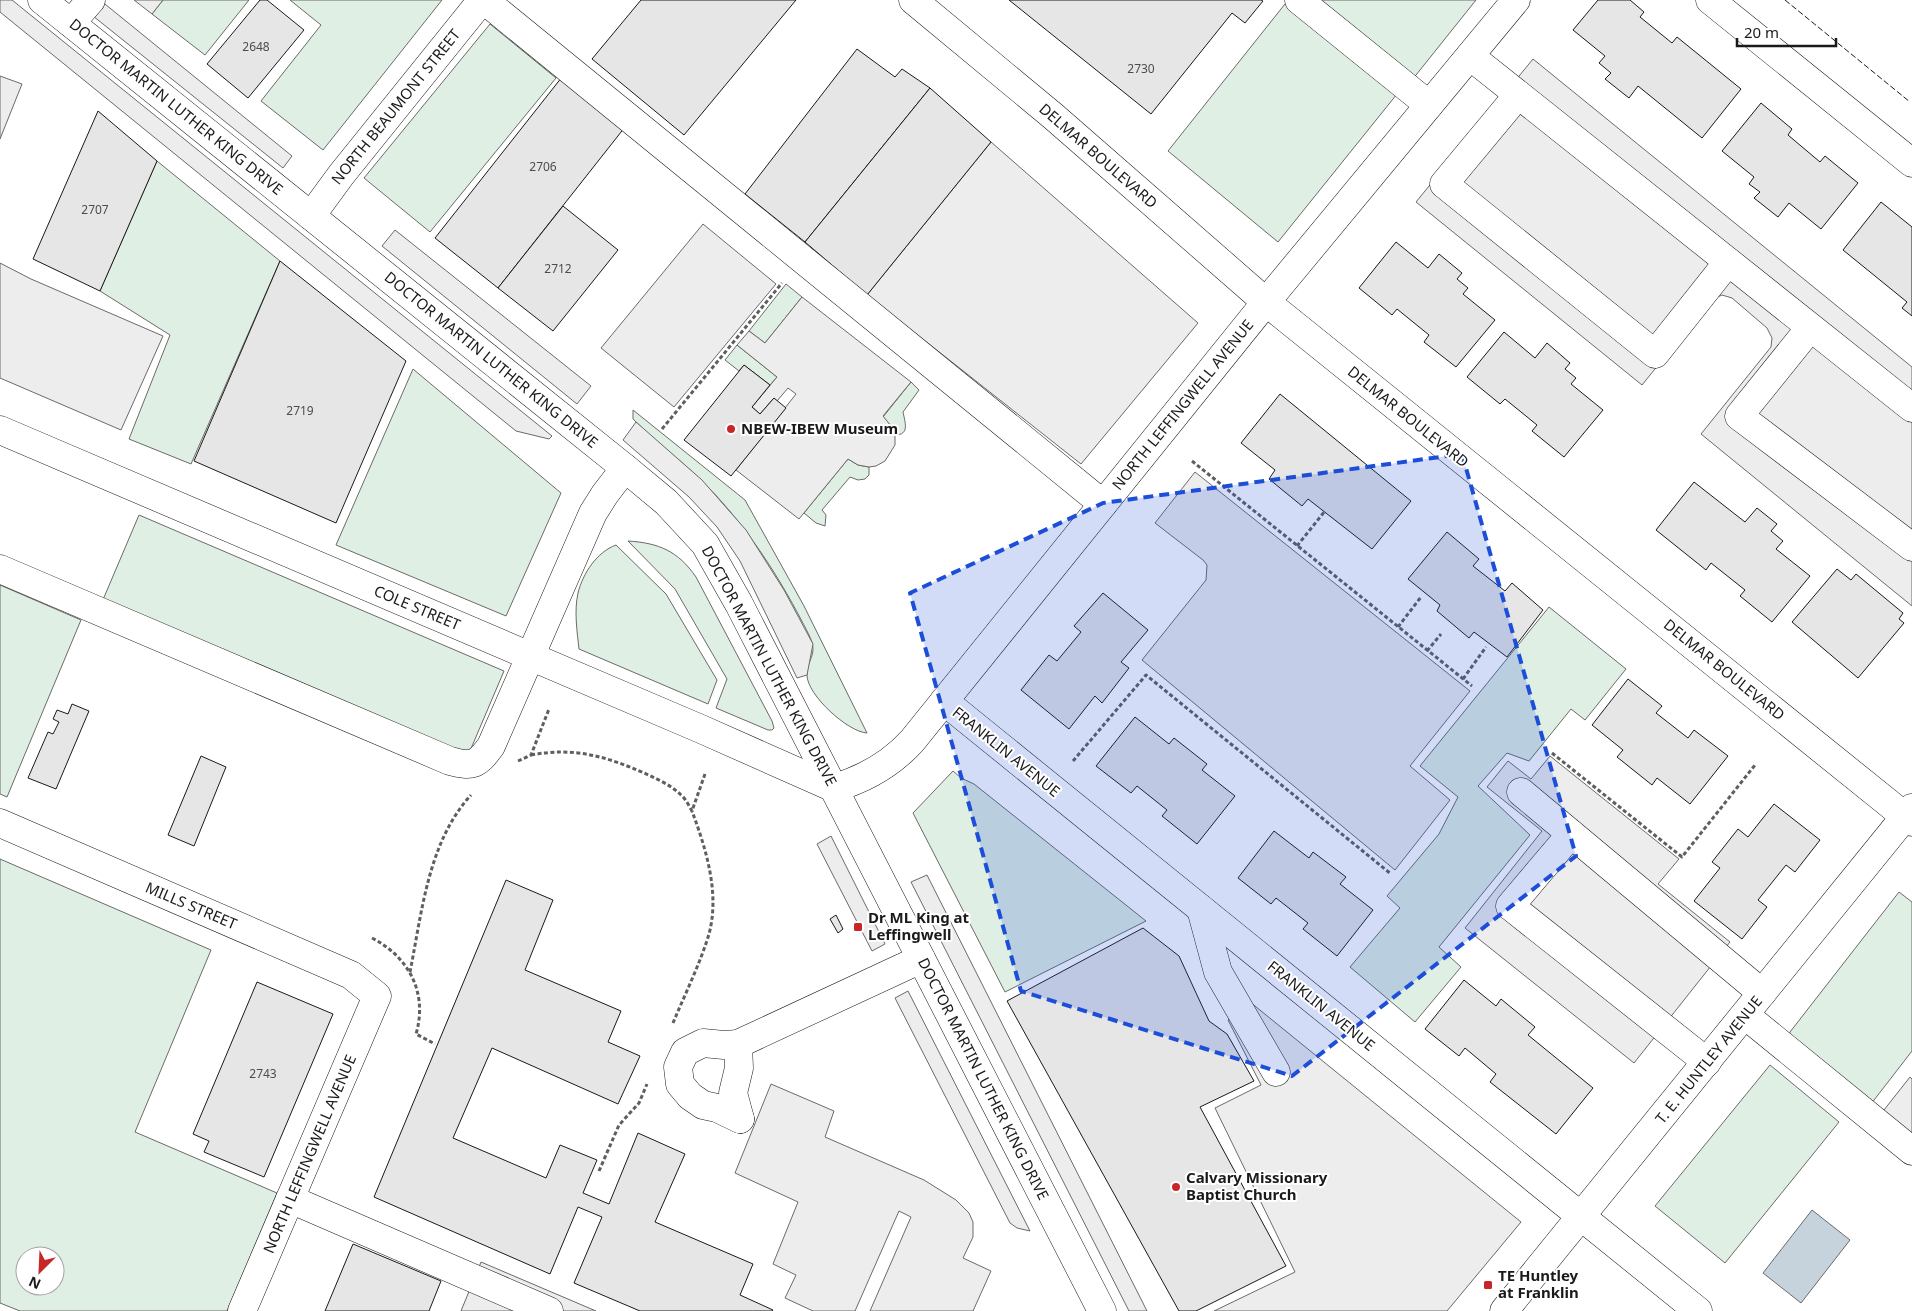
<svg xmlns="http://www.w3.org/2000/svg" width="1912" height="1311" font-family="'Noto Sans',sans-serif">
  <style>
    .green { fill: #e0efe3; stroke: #6a6a6a; fill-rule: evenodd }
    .parking { fill: #ededed; stroke: #6a6a6a }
    .water { fill: #c6d2dc; stroke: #6a6a6a }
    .building { fill: #e6e6e6; stroke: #1a1a1a }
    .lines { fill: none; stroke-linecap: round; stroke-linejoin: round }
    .minor-casing { stroke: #1a1a1a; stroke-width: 29 }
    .major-casing { stroke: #1a1a1a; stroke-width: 29 }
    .path { stroke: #5f5f5f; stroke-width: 3; stroke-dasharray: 4 2.5; stroke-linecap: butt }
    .minor { stroke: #fff; stroke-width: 28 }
    .major { stroke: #fff; stroke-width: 28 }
    .fence { stroke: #1a1a1a; stroke-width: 1; stroke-dasharray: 6 2.5; stroke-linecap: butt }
    .marked { fill: #1d4ed8; fill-opacity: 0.2; stroke: #1d4ed8; stroke-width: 4; stroke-dasharray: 10 6; stroke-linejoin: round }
    .poi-dot { fill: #c62828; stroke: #fff; stroke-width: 2 }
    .labels { text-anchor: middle; stroke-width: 4; stroke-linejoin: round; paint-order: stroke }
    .number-label { font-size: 12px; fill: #4d4d4d }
    .street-label { font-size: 15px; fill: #1a1a1a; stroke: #fff }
    .poi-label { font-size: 15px; font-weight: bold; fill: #1a1a1a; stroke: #fff; text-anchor: start }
  </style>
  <rect width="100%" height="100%" fill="#fff"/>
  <g class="green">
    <polygon points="163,0 249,0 205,55 152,14"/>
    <polygon points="290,0 442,0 323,150 261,101 321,25"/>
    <polygon points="1312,0 1476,0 1412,80"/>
    <polygon points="1285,4 1397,94 1278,242 1168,151"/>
    <polygon points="490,24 556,78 430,232 364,178"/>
    <polygon points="157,161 280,261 191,464 129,439 170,335 100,291"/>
    <polygon points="786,284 802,297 765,343 749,331"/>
    <polygon points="737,345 777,377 770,385 744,365 739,371 725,360"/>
    <polygon points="413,369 561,493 506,616 336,545"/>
    <path d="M911,382L919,390L903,412C905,422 910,435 895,435L891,426L883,417Z"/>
    <path d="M633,410L745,500L804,606L867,733C848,732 807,695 807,675C807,658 819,655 809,635C781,579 746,524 701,480C679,458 654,441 633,419Z"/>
    <polygon points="848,459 858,465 869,467 869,475 865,479 858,480 850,477 822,510 826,515 825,526 816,523 804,513"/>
    <polygon points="139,515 504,671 467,758 102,602"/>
    <path d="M628,541C659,543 678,551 696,577L772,721L774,728L772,730H768L716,708L727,679L675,589Z"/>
    <path d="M616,545L666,594L717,680L708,704L579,649C577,631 574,611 578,593C583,573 597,552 616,545Z"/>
    <polygon points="0,585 81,620 7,797 0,794"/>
    <polygon points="1549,607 1626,669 1585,720 1571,709 1529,761 1507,753 1478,786 1530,835 1439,947 1461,967 1415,1022 1350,967 1400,908 1387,896 1439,834 1458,797 1420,766"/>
    <polygon points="953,771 961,778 974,784 1146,921 1005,992 913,813"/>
    <path d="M0,859L211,950L135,1132L277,1193L227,1311H20L0,1303ZM25,1256H55V1286H25Z"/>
    <polygon points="1899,892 1912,902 1912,1051 1871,1104 1789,1039 1790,1032"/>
    <polygon points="1770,1065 1839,1122 1725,1263 1655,1206"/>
  </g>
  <g class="parking">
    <polygon points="0,0 12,0 552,436 549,439 516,431 0,12"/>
    <polygon points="73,0 100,0 292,156 283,168"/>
    <polygon points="134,0 163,0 152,14"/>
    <polygon points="1533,59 1912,367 1912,606 1701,434 1771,347 1772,338 1767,328 1732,298 1722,295 1711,300 1642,385 1416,202"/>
    <polygon points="0,76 22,84 0,139"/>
    <polygon points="991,142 1198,323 1081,464 867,295"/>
    <polygon points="703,224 776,284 674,407 601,348"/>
    <polygon points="395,230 591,386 577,404 382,246"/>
    <polygon points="0,263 31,279 163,336 121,430 0,378"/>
    <polygon points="802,297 911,382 883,416 891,426 895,435 895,445 885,461 876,466 869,467 858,465 848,459 799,519 736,470 796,394 788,388 777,401 773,399 760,414 752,407 777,377 737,345 749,331 765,343"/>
    <polygon points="636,422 702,480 746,530 784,590 813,644 807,675 797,678 740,561 717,527 689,497 623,440"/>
    <polygon points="1195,472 1470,691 1410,766 1450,800 1395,870 1142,660 1206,580 1207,565 1203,560 1155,523"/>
    <polygon points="1550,756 1679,859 1658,884 1730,942 1634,1063 1465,928 1542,831 1487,787 1508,761 1531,779"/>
    <polygon points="831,836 885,944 872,951 817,844"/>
    <polygon points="927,875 1147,1311 1129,1311 911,882"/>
    <polygon points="908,991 1030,1231 1017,1228 1010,1223 895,998"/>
    <polygon points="1250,1002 1521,1222 1447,1311 1214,1311 1295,1272 1215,1108 1261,1085 1228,1020"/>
    <polygon points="1910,1077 1912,1079 1912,1164 1869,1129"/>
    <polygon points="771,1084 834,1111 825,1137 924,1180 956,1200 969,1213 973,1222 973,1237 963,1258 991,1271 973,1311 870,1311 911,1217 899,1211 855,1311 813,1311 785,1298 796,1275 773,1264 798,1202 735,1173"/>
    <polygon points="481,1262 596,1311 461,1311"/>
  </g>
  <polygon class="water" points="1812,1210 1850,1240 1801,1303 1763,1273"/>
  <g class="building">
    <polygon points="260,0 267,0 304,30 248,98 207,64"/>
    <polygon points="641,0 796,0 684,135 592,59"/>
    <polygon points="1009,0 1261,0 1263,1 1245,23 1232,13 1151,114"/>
    <polygon points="1598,0 1630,0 1644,12 1640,17 1672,43 1677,37 1741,89 1702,138 1638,86 1629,98 1605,79 1611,73 1599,63 1605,56 1573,30"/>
    <polygon points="857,49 895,77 902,69 930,88 805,242 745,194"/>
    <polygon points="562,77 625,127 498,288 435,238"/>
    <polygon points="930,88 991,142 867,295 805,242"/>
    <polygon points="1761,103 1792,129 1788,135 1820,162 1825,156 1858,183 1821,229 1789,203 1778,217 1754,198 1760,192 1749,184 1754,177 1722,151"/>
    <polygon points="98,111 157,161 100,291 33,259"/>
    <polygon points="1881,202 1912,227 1912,316 1902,308 1907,302 1843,250"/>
    <polygon points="563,206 618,250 553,331 498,288"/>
    <polygon points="1396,242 1428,268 1439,254 1462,273 1457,279 1468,288 1463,294 1495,320 1456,367 1424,342 1429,335 1397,309 1392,315 1359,288"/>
    <polygon points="280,261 406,361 336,523 194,461"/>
    <polygon points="1504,332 1535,358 1547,343 1570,363 1565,369 1576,378 1571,384 1603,410 1564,457 1532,431 1537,425 1505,399 1500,404 1467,377"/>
    <polygon points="744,365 770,385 752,407 760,414 774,398 786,408 731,476 684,440"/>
    <polygon points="1280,394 1411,501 1372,549 1308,499 1302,506 1269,479 1275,470 1241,443"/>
    <polygon points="1694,482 1745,522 1757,508 1777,524 1771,531 1783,541 1776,549 1810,576 1772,622 1740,596 1745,590 1711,563 1706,570 1656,530"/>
    <polygon points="1447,532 1479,559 1473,566 1505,591 1512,583 1543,610 1507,657 1474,632 1469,638 1437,611 1440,605 1408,579"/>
    <polygon points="1837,569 1851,580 1856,574 1903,613 1899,619 1904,623 1858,678 1792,622"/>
    <polygon points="1103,593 1148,630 1121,662 1129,668 1102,703 1095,696 1069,729 1021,690 1049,655 1057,661 1081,632 1074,626"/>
    <polygon points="1628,679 1662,706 1656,713 1688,738 1694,730 1728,756 1690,804 1657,778 1652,785 1617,757 1623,750 1592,725"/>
    <polygon points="72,704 89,711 56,789 28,778 48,732 53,734 59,722 53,719 57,710 68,714"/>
    <polygon points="1135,717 1169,744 1174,738 1207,764 1202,770 1235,796 1197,844 1162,816 1167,810 1137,786 1131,793 1096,766"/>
    <polygon points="201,756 226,767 194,846 168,835"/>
    <polygon points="1774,804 1820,840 1795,872 1786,865 1758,900 1767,907 1742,939 1694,901 1720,868 1712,862 1738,829 1748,837"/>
    <polygon points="1274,831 1309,858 1313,852 1346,877 1340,884 1373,910 1337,956 1303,929 1308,923 1276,898 1271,904 1238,878"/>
    <polygon points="506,880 553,900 525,970 621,1011 608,1042 640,1056 618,1104 492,1048 453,1138 546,1178 560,1145 597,1160 583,1193 609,1204 638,1133 685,1154 655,1222 753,1264 740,1295 773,1310 772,1311 640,1311 574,1283 602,1217 578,1207 550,1274 374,1197"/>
    <polygon points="836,915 843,929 838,933 830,919"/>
    <polygon points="1143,928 1179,956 1209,1021 1227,1034 1254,1081 1200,1107 1286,1266 1196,1311 1179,1311 1007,1001"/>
    <polygon points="1464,980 1496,1006 1501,999 1535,1027 1528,1035 1593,1088 1556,1134 1490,1082 1496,1074 1465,1048 1459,1056 1425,1029"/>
    <polygon points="257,982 333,1014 264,1177 204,1152 209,1141 193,1134"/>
    <polygon points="353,1244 441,1281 429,1311 325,1311"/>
  </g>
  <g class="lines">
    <g class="minor-casing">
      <g id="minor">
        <polyline points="484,0 1103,504"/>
        <polyline points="913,0 1053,116 1266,302 1912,822"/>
        <polyline points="1299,0 1429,105"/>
        <polyline points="1710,0 1912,163"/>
        <polyline points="71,23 91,0"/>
        <polyline points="1470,56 1912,408"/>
        <polyline points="1518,95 1444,184 1655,354 1728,262"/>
        <polyline points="311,216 341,175 482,0"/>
        <polyline points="1810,328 1739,416 1912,547"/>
        <path d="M0,430L701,729L834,788C865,779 890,765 912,741L1266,302L1516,0"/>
        <path d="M0,569L450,761C473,767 477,765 491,746L593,513L605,494L625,468"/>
        <polyline points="944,701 1698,1311"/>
        <polyline points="1521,792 1762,993"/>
        <polyline points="0,823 351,975 377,996 242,1311"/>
        <polyline points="1571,834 1510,906 1707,1062"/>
        <polyline points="1201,909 1218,972 1276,1072"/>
        <polyline points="1745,1015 1912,1151"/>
        <polyline points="738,1044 739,1068 733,1093 740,1119"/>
        <polyline points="740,1119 717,1108 703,1105 690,1096 680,1084 678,1067 685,1052 703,1043 724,1045 738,1044 921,959"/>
        <polyline points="290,1199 549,1311"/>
        <polyline points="1504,1311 1912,808"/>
      </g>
    </g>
    <g class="major-casing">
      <polyline id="major" points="42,0 625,468 666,502 705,544 739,604 1102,1311"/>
    </g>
    <g class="path">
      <polyline points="662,429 782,283"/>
      <polyline points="1192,461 1472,686"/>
      <polyline points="1297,546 1325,511"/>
      <polyline points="1398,627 1421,597"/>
      <polyline points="1427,651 1441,634"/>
      <polyline points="1463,679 1486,647"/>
      <polyline points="1552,753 1682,857 1755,765"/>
      <path d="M531,755C574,747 605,756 644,773C657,779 671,785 681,795C686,799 689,806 692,811L705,774"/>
      <polyline points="518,761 531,755 549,709"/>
      <polyline points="1073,761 1146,675 1391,874"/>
      <path d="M372,938C409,957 428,993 416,1034L435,1044"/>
      <path d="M410,972C422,912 428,842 471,795"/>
      <path d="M673,1023C685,994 700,964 709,934C720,893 706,849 692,811"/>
      <polyline points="599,1171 619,1125 639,1103 647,1084"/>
    </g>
    <use href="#minor" class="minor"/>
    <use href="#major" class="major"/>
    <polyline class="fence" points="1785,0 1910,102"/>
  </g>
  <path class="marked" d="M1462,454L1576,856L1292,1076L1021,991L910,593L1103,503Z"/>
  <g class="poi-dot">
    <circle cx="731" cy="429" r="5"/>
    <rect x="853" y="922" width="10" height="10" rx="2.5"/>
    <circle cx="1176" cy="1187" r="5"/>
    <rect x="1483" y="1280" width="10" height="10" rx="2.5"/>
  </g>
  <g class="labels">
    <g class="number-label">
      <text x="256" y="51">2648</text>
      <text x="1141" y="73">2730</text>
      <text x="543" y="171">2706</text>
      <text x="95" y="214">2707</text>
      <text x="558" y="273">2712</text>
      <text x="300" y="415">2719</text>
      <text x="263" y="1078">2743</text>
    </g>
    <g class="street-label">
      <text transform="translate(176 107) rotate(39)" y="5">DOCTOR MARTIN LUTHER KING DRIVE</text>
      <text transform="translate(396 107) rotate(-51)" y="5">NORTH BEAUMONT STREET</text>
      <text transform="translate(1098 156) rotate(41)" y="5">DELMAR BOULEVARD</text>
      <text transform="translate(491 360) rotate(39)" y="5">DOCTOR MARTIN LUTHER KING DRIVE</text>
      <text transform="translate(1183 405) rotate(-51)" y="5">NORTH LEFFINGWELL AVENUE</text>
      <text transform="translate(1408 417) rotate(39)" y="5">DELMAR BOULEVARD</text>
      <text transform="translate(417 608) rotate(23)" y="5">COLE STREET</text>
      <text transform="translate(769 666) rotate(62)" y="5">DOCTOR MARTIN LUTHER KING DRIVE</text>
      <text transform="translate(1724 670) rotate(39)" y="5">DELMAR BOULEVARD</text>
      <text transform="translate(1006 752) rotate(39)" y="5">FRANKLIN AVENUE</text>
      <text transform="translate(191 906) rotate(23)" y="5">MILLS STREET</text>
      <text transform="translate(1321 1006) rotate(39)" y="5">FRANKLIN AVENUE</text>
      <text transform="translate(1709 1060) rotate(-51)" y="5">T. E. HUNTLEY AVENUE</text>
      <text transform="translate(983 1079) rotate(63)" y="5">DOCTOR MARTIN LUTHER KING DRIVE</text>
      <text transform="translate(310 1154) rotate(-67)" y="5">NORTH LEFFINGWELL AVENUE</text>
    </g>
    <g class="poi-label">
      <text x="741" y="434">NBEW-IBEW Museum</text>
      <text x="868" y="923">Dr ML King at<tspan x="868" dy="17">Leffingwell</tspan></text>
      <text x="1186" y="1183">Calvary Missionary<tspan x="1186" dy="17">Baptist Church</tspan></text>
      <text x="1498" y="1281">TE Huntley<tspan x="1498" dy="17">at Franklin</tspan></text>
    </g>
  </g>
  <g transform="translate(40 1271) rotate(204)"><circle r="24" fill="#ffffff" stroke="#a3a3a3"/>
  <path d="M0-4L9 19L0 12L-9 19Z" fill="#c62828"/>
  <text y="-8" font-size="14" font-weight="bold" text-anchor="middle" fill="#1a1a1a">N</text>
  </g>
  <path d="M1737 38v8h99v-8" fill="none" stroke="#1a1a1a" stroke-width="2.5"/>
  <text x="1744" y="38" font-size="15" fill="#1a1a1a" stroke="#ffffff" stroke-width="4" paint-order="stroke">20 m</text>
</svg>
